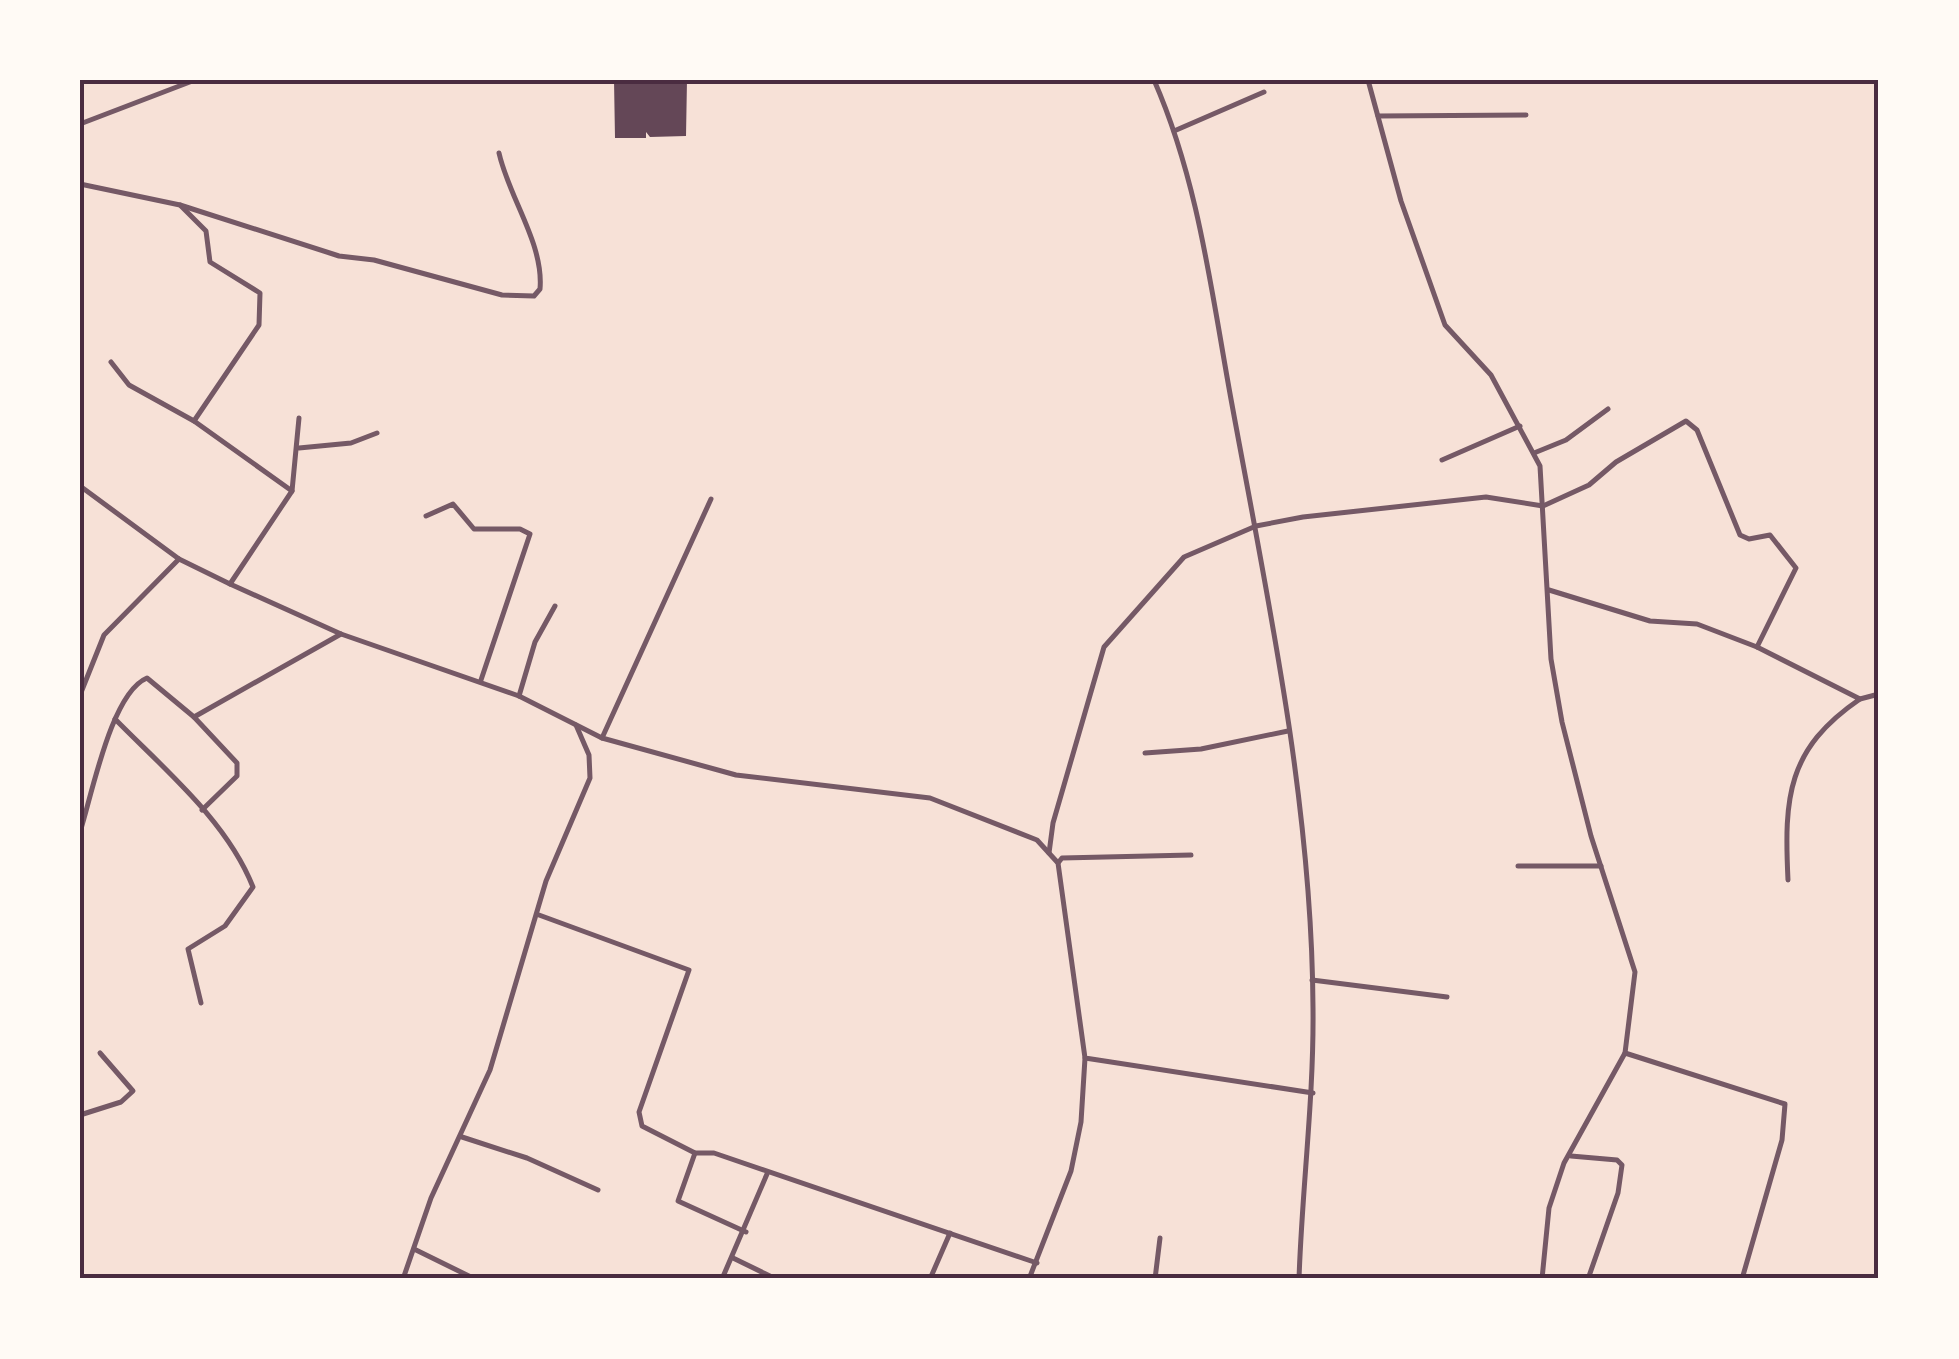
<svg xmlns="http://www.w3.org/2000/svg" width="1959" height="1359" font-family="'Source Sans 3',sans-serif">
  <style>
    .building { fill: #644757 }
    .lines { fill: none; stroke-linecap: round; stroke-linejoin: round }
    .minor { stroke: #755966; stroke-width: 5 }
    .neatline { fill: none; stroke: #4a2c40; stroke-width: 4 }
  </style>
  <rect width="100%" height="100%" fill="#f7e1d7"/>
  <polygon class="building" points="614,80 687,80 686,136 650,137 646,132 646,138 615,138"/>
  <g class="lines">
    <g class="minor">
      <path d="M1154,80C1200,185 1212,298 1233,410C1269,606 1312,806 1313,1008C1314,1098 1302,1188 1299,1279"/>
      <polyline points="1368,80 1401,201 1445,325 1491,375 1540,466 1551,659 1562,722 1591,836 1635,972 1625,1053 1564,1163 1549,1208 1542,1279"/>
      <polyline points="1378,116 1526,115"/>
      <polyline points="80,124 195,80"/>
      <polyline points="1174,131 1264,92"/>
      <polyline points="80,184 180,205 206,231 210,262 260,293 259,325 194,421"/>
      <path d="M180,205L339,256L374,260L502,295L534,296L540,289C544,244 509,198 499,153"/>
      <polyline points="111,362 129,385 194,421 292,491"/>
      <polyline points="299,448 351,443 377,433"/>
      <polyline points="1534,453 1566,440 1608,409"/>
      <polyline points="1442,460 1520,426"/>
      <polyline points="80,486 179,559 230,584 341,634 519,696 602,738 736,775 930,798 1037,840 1058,863 1085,1058 1313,1093"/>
      <polyline points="426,516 453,504 474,529 520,529 530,534 481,680"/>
      <polyline points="230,584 292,491 299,418"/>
      <path d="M1549,590L1650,621L1697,624L1757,647L1860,699C1787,749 1784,797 1788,880"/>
      <polyline points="80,695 104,635 179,559"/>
      <polyline points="519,696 535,642 555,606"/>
      <polyline points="1860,699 1879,694"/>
      <polyline points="194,717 341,634"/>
      <path d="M115,719C164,769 227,821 253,887L225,926L188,949L201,1003"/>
      <polyline points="602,738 711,499"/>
      <polyline points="1145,753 1201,749 1288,731"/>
      <path d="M80,832C92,795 111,693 147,678L194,717L237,763V776L202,810"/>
      <polyline points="1049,853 1053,823 1104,647 1184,557 1256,526 1303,517 1486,497 1543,506 1589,485 1616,462 1686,421 1697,430 1740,535 1749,539 1770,535 1796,568 1757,647"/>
      <polyline points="1058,863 1062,858 1191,855"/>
      <polyline points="1518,866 1601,866"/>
      <polyline points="539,915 689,970 639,1112 642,1126 695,1153 714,1153 1037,1263"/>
      <polyline points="1312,980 1447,997"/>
      <polyline points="1625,1053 1785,1104 1782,1140 1742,1279"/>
      <polyline points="80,1115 121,1102 133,1091 100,1053"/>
      <polyline points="462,1137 527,1158 598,1190"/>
      <polyline points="695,1153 678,1201 746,1232"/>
      <polyline points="1571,1156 1617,1160 1622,1165 1618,1193 1588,1279"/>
      <polyline points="414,1249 475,1279"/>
      <polyline points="733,1258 776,1279"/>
      <polyline points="403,1279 431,1198 490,1070 546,881 590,778 589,755 576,725"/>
      <polyline points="722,1279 767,1174"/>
      <polyline points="930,1279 950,1233"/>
      <polyline points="1029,1279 1071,1171 1081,1122 1085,1058"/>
      <polyline points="1155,1279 1160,1238"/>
    </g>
  </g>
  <rect width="1959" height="1359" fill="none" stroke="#fffaf5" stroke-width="165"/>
  <rect x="82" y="82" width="1794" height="1194" class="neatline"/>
</svg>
